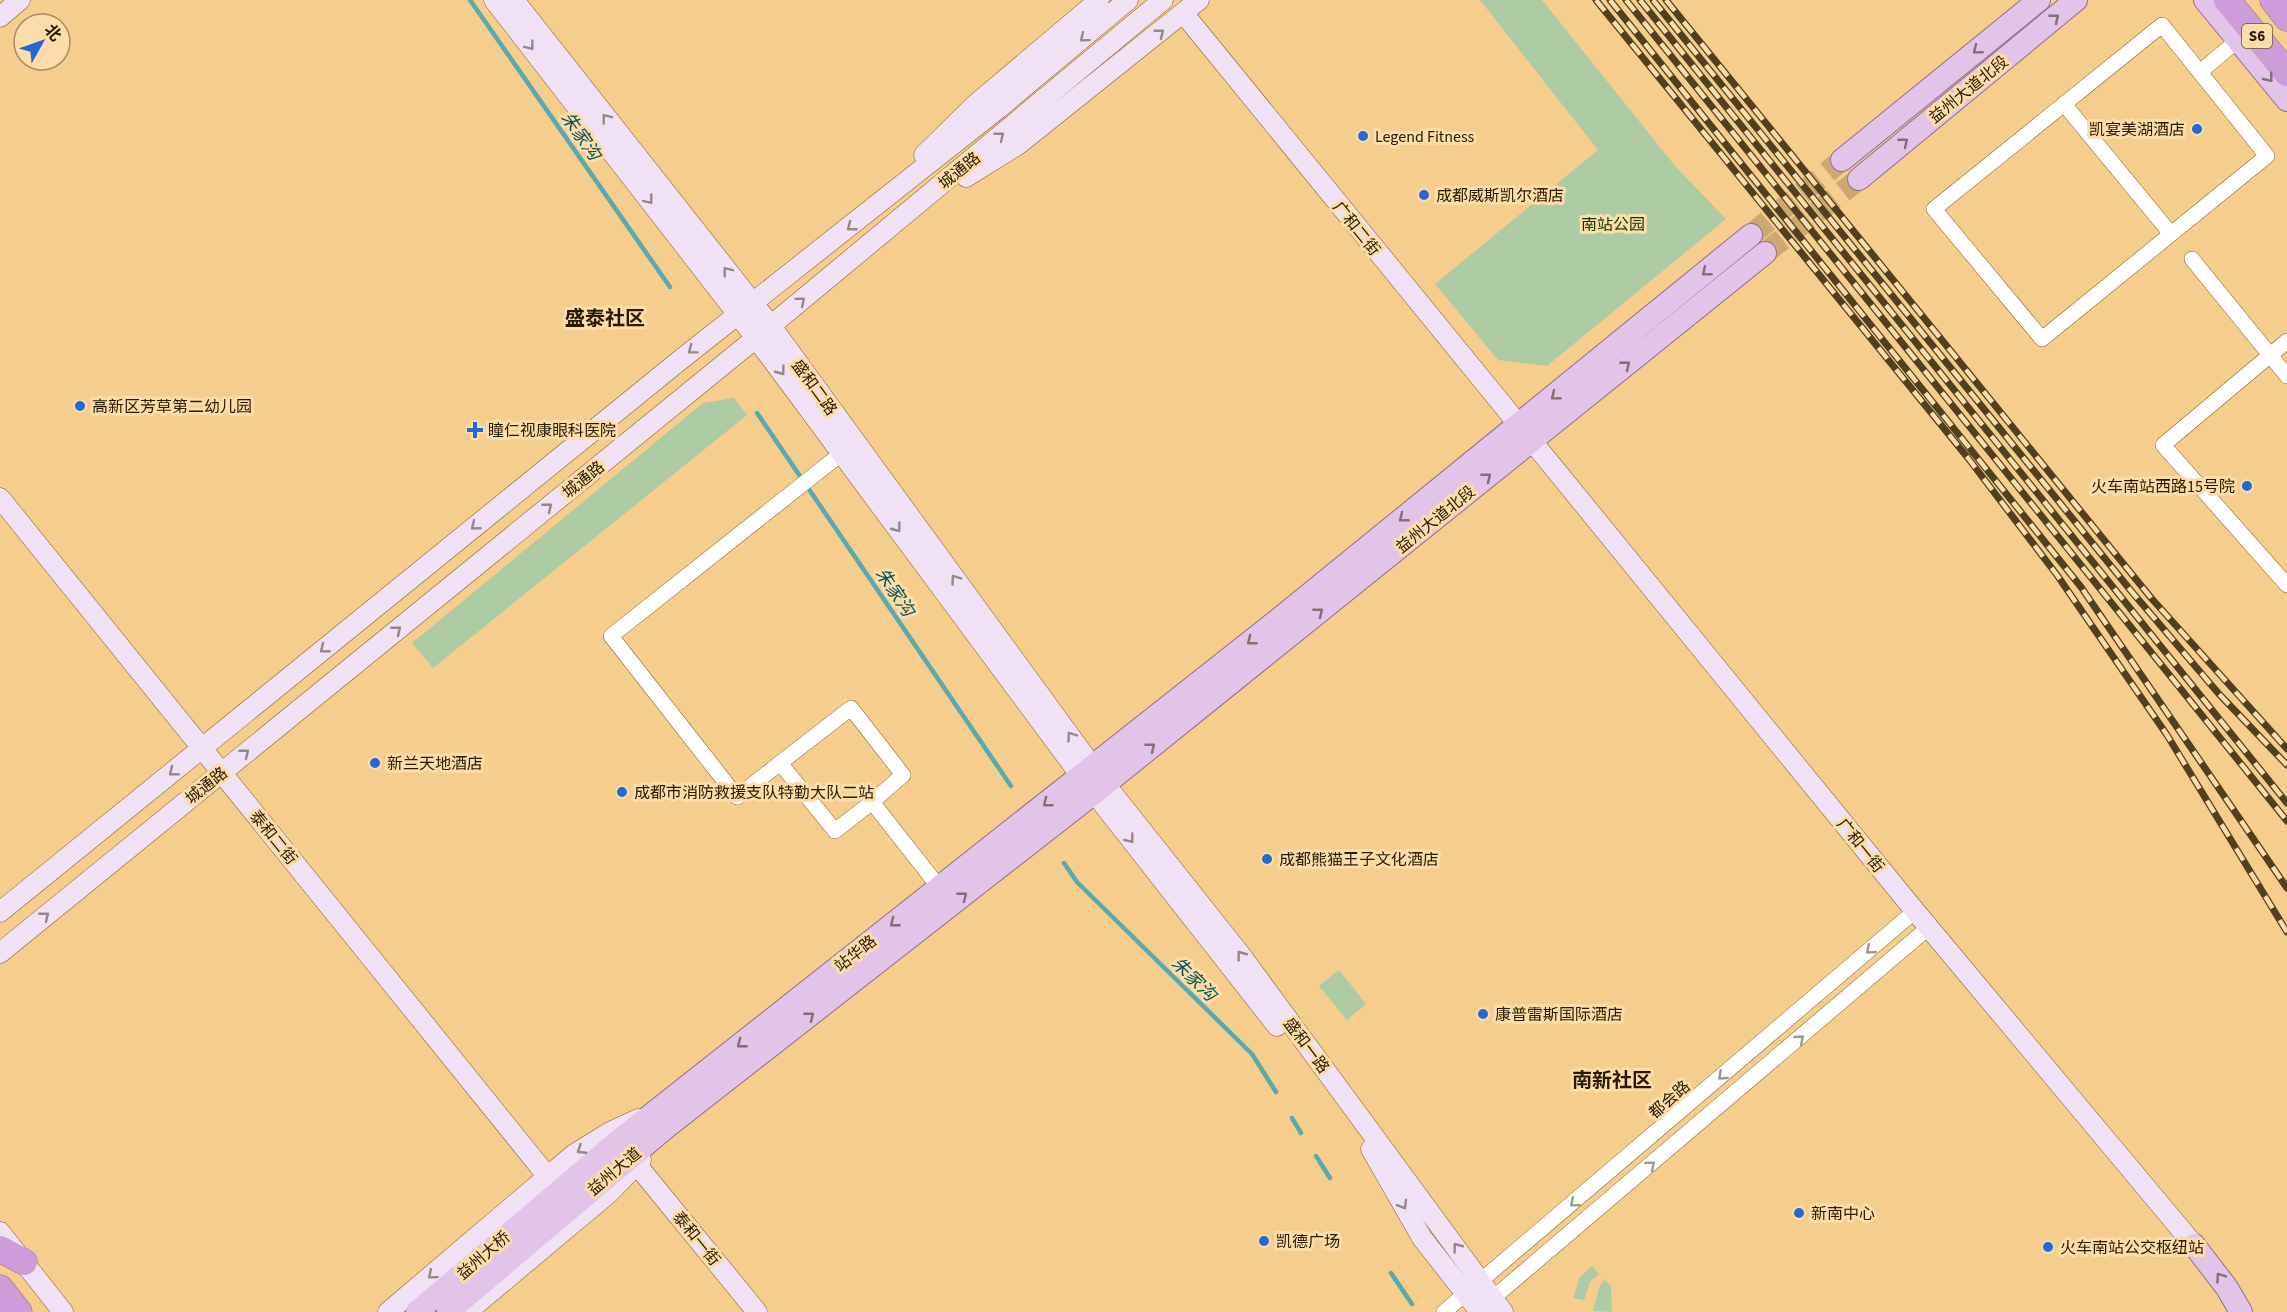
<svg xmlns="http://www.w3.org/2000/svg" width="2287" height="1312" font-family="'Source Sans 3','Noto Sans SC',sans-serif">
  <style>
    .green { fill: #adcca5 }
    .lines { fill: none; stroke-linecap: round; stroke-linejoin: round }
    .stream { stroke: #58aaae; stroke-width: 4.5 }
    .primary-tunnel { stroke: #cca970; stroke-width: 22; stroke-dasharray: 22 11; stroke-linecap: butt }
    .street-casing { stroke: #86621f; stroke-width: 16 }
    .secondary-casing { stroke: #86621f; stroke-width: 21 }
    .primary-casing { stroke: #936f8d; stroke-width: 24 }
    .highway-casing { stroke: #936f8d; stroke-width: 27 }
    .street { stroke: #fff; stroke-width: 15 }
    .secondary { stroke: #f0e2f4; stroke-width: 20 }
    .primary { stroke: #e1c4e8; stroke-width: 22 }
    .highway { stroke: #cd9dd9; stroke-width: 26 }
    .rail-casing { stroke: #523f1d; stroke-width: 7 }
    .rail { stroke: #fcdca8; stroke-width: 4.5; stroke-dasharray: 14; stroke-linecap: butt }
    .oneway { stroke: #846f74 }
    .oneway2 { stroke: #968886 }
    .oneway3 { stroke: #9e988c }
    .poi-dot { fill: #2468d4; stroke: #fcdca8; stroke-width: 2 }
    .labels { text-anchor: middle; stroke-width: 6; stroke-linejoin: round; paint-order: stroke }
    .shield { fill: #fcdca8; stroke: #685432; stroke-width: 1.5 }
    .shield-label { font-size: 15px; font-weight: bold; fill: #281a00 }
    .street-label { font-size: 16px; fill: #281a00; stroke: #fcdca8 }
    .poi-label { font-size: 16px; fill: #281a00; stroke: #fcdca8; text-anchor: start }
    .park-label { font-size: 16px; fill: #113805; stroke: #fcdca8 }
    .water-label { font-size: 18px; font-style: italic; fill: #065356; stroke: #fcdca8 }
    .quarter-label { font-size: 20px; font-weight: bold; fill: #281a00; stroke: #fcdca8 }
  </style>
  <rect width="100%" height="100%" fill="#f5cd8c"/>
  <g class="green">
    <polygon points="1480,0 1542,0 1675,166 1726,219 1547,366 1498,360 1435,284 1598,150"/>
    <polygon points="734,398 747,415 433,668 412,643 703,403"/>
    <polygon points="1339,970 1366,1004 1347,1020 1319,986"/>
    <polygon points="1592,1266 1599,1274 1590,1282 1584,1300 1573,1298 1580,1277"/>
    <polygon points="1604,1279 1611,1286 1612,1312 1593,1311 1599,1288"/>
  </g>
  <g class="lines">
    <g class="stream">
      <polyline points="470,0 670,287"/>
      <polyline points="757,413 1011,786"/>
      <polyline points="1064,863 1077,882 1252,1054 1276,1092"/>
      <polyline points="1292,1118 1301,1133"/>
      <polyline points="1316,1156 1330,1178"/>
      <polyline points="1391,1273 1412,1304"/>
    </g>
    <g class="primary-tunnel">
      <polyline points="1751,235 1842,160"/>
      <polyline points="1765,253 1859,179"/>
    </g>
    <g class="street-casing">
      <g id="street">
        <polygon points="2162,25 2267,156 2042,339 1934,209"/>
        <polyline points="2200,72 2238,40"/>
        <polyline points="2064,104 2171,234"/>
        <polyline points="2192,259 2287,376"/>
        <polyline points="2287,341 2163,445 2287,585"/>
        <polyline points="842,453 611,636 737,797 780,763 835,831 872,802"/>
        <polyline points="780,763 851,708 903,775 872,802 939,887"/>
        <polyline points="1486,1304 1928,928"/>
        <polyline points="1444,1312 1915,911"/>
      </g>
    </g>
    <g class="secondary-casing">
      <g id="secondary">
        <polyline points="494,0 756,338 1081,776 1277,1026"/>
        <polyline points="514,0 771,326 1105,784 1240,954 1503,1312"/>
        <polyline points="1184,14 1915,911 2194,1245"/>
        <polyline points="0,17 20,0"/>
        <polyline points="924,155 976,104 1099,0"/>
        <polyline points="966,177 1019,144 1199,0"/>
        <polyline points="0,498 548,1177"/>
        <polyline points="0,912 679,361 999,108 1128,0"/>
        <polyline points="0,953 756,338 1163,0"/>
        <polyline points="1371,1149 1422,1238 1480,1312"/>
        <polyline points="637,1165 757,1312"/>
        <polyline points="0,1232 63,1312"/>
        <polyline points="388,1312 573,1155 610,1132 638,1119"/>
        <polyline points="467,1312 609,1193 641,1160"/>
      </g>
    </g>
    <g class="primary-casing">
      <g id="primary">
        <polyline points="2205,0 2287,100"/>
        <polyline points="1842,160 2039,0"/>
        <polyline points="1859,179 2076,0"/>
        <polyline points="2194,1245 2227,1288 2241,1312"/>
        <polyline points="417,1312 618,1141 1284,615 1751,235"/>
        <polyline points="448,1312 664,1129 1094,793 1765,253"/>
      </g>
    </g>
    <g class="highway-casing">
      <g id="highway">
        <polyline points="2227,0 2287,73"/>
        <polyline points="2273,0 2287,18"/>
        <polyline points="0,1249 24,1262"/>
        <polyline points="0,1288 19,1312"/>
      </g>
    </g>
    <use href="#street" class="street"/>
    <use href="#secondary" class="secondary"/>
    <use href="#primary" class="primary"/>
    <use href="#highway" class="highway"/>
    <g class="rail-casing">
      <g id="rail">
        <polyline points="1596,0 1968,458 2057,575 2167,735 2287,932"/>
        <polyline points="1610,0 2081,587 2287,888"/>
        <polyline points="1626,0 2287,821"/>
        <polyline points="1640,0 2287,803"/>
        <polyline points="1653,0 2132,592 2219,694 2287,765"/>
        <polyline points="1666,0 2152,599 2287,749"/>
      </g>
    </g>
    <use href="#rail" class="rail"/>
  </g>
  <defs><path id="oneway-chevron" d="M-2-3.5L2.5 0L-2 3.5" fill="none" stroke-width="1.6" stroke-linecap="round" stroke-linejoin="round" transform="scale(1.5)"/></defs>
  <g class="oneway">
    <use href="#oneway-chevron" transform="translate(2055 18) rotate(-39)"/>
    <use href="#oneway-chevron" transform="translate(1977 50) rotate(141)"/>
    <use href="#oneway-chevron" transform="translate(2269 78) rotate(51)"/>
    <use href="#oneway-chevron" transform="translate(1904 142) rotate(-39)"/>
    <use href="#oneway-chevron" transform="translate(1706 272) rotate(141)"/>
    <use href="#oneway-chevron" transform="translate(1626 365) rotate(-39)"/>
    <use href="#oneway-chevron" transform="translate(1555 396) rotate(141)"/>
    <use href="#oneway-chevron" transform="translate(1487 477) rotate(-39)"/>
    <use href="#oneway-chevron" transform="translate(1403 518) rotate(141)"/>
    <use href="#oneway-chevron" transform="translate(1319 612) rotate(-39)"/>
    <use href="#oneway-chevron" transform="translate(1251 641) rotate(142)"/>
    <use href="#oneway-chevron" transform="translate(1151 747) rotate(-39)"/>
    <use href="#oneway-chevron" transform="translate(1047 803) rotate(142)"/>
    <use href="#oneway-chevron" transform="translate(963 896) rotate(-38)"/>
    <use href="#oneway-chevron" transform="translate(894 923) rotate(142)"/>
    <use href="#oneway-chevron" transform="translate(810 1016) rotate(-38)"/>
    <use href="#oneway-chevron" transform="translate(741 1044) rotate(142)"/>
    <use href="#oneway-chevron" transform="translate(2220 1277) rotate(-125)"/>
  </g>
  <g class="oneway2">
    <use href="#oneway-chevron" transform="translate(1160 33) rotate(-38)"/>
    <use href="#oneway-chevron" transform="translate(1084 38) rotate(140)"/>
    <use href="#oneway-chevron" transform="translate(530 46) rotate(52)"/>
    <use href="#oneway-chevron" transform="translate(606 118) rotate(-128)"/>
    <use href="#oneway-chevron" transform="translate(1000 136) rotate(-39)"/>
    <use href="#oneway-chevron" transform="translate(649 200) rotate(52)"/>
    <use href="#oneway-chevron" transform="translate(851 227) rotate(142)"/>
    <use href="#oneway-chevron" transform="translate(727 271) rotate(-128)"/>
    <use href="#oneway-chevron" transform="translate(801 301) rotate(-40)"/>
    <use href="#oneway-chevron" transform="translate(692 350) rotate(143)"/>
    <use href="#oneway-chevron" transform="translate(781 371) rotate(53)"/>
    <use href="#oneway-chevron" transform="translate(548 507) rotate(-39)"/>
    <use href="#oneway-chevron" transform="translate(475 526) rotate(141)"/>
    <use href="#oneway-chevron" transform="translate(897 528) rotate(53)"/>
    <use href="#oneway-chevron" transform="translate(955 579) rotate(-126)"/>
    <use href="#oneway-chevron" transform="translate(397 630) rotate(-39)"/>
    <use href="#oneway-chevron" transform="translate(324 649) rotate(141)"/>
    <use href="#oneway-chevron" transform="translate(1071 736) rotate(-126)"/>
    <use href="#oneway-chevron" transform="translate(245 753) rotate(-39)"/>
    <use href="#oneway-chevron" transform="translate(173 772) rotate(141)"/>
    <use href="#oneway-chevron" transform="translate(1130 839) rotate(52)"/>
    <use href="#oneway-chevron" transform="translate(45 916) rotate(-39)"/>
    <use href="#oneway-chevron" transform="translate(1241 955) rotate(-127)"/>
    <use href="#oneway-chevron" transform="translate(581 1150) rotate(147)"/>
    <use href="#oneway-chevron" transform="translate(1403 1205) rotate(60)"/>
    <use href="#oneway-chevron" transform="translate(1457 1247) rotate(-127)"/>
    <use href="#oneway-chevron" transform="translate(432 1275) rotate(140)"/>
  </g>
  <g class="oneway3">
    <use href="#oneway-chevron" transform="translate(1870 950) rotate(139)"/>
    <use href="#oneway-chevron" transform="translate(1800 1039) rotate(-41)"/>
    <use href="#oneway-chevron" transform="translate(1722 1076) rotate(139)"/>
    <use href="#oneway-chevron" transform="translate(1651 1165) rotate(-40)"/>
    <use href="#oneway-chevron" transform="translate(1574 1203) rotate(140)"/>
  </g>
  <g class="poi-dot">
    <circle cx="2197" cy="129" r="6"/>
    <circle cx="1363" cy="136" r="6"/>
    <circle cx="1424" cy="195" r="6"/>
    <circle cx="80" cy="406" r="6"/>
    <path d="M472 421h6v6h6v6h-6v6h-6v-6h-6v-6h6z"/>
    <circle cx="2247" cy="486" r="6"/>
    <circle cx="375" cy="763" r="6"/>
    <circle cx="622" cy="792" r="6"/>
    <circle cx="1267" cy="859" r="6"/>
    <circle cx="1483" cy="1014" r="6"/>
    <circle cx="1799" cy="1213" r="6"/>
    <circle cx="1264" cy="1241" r="6"/>
    <circle cx="2048" cy="1247" r="6"/>
  </g>
  <g class="labels">
    <rect class="shield" x="2242" y="24" width="30" height="24" rx="4.5"/>
    <g class="shield-label">
      <text x="2257" y="41">S6</text>
    </g>
    <g class="street-label">
      <text transform="translate(1968 89) rotate(-39)" y="6">益州大道北段</text>
      <text transform="translate(959 170) rotate(-39)" y="6">城通路</text>
      <text transform="translate(1357 228) rotate(51)" y="6">广和二街</text>
      <text transform="translate(815 387) rotate(54)" y="6">盛和二路</text>
      <text transform="translate(583 479) rotate(-39)" y="6">城通路</text>
      <text transform="translate(1435 519) rotate(-39)" y="6">益州大道北段</text>
      <text transform="translate(206 785) rotate(-39)" y="6">城通路</text>
      <text transform="translate(274 837) rotate(51)" y="6">泰和二街</text>
      <text transform="translate(1861 845) rotate(51)" y="6">广和一街</text>
      <text transform="translate(855 953) rotate(-38)" y="6">站华路</text>
      <text transform="translate(1307 1045) rotate(53)" y="6">盛和一路</text>
      <text transform="translate(1669 1099) rotate(-41)" y="6">都会路</text>
      <text transform="translate(614 1171) rotate(-40)" y="6">益州大道</text>
      <text transform="translate(697 1238) rotate(51)" y="6">泰和一街</text>
      <text transform="translate(483 1255) rotate(-41)" y="6">益州大桥</text>
    </g>
    <g class="poi-label">
      <text x="2185" y="135" text-anchor="end">凯宴美湖酒店</text>
      <text x="1375" y="142">Legend Fitness</text>
      <text x="1436" y="201">成都威斯凯尔酒店</text>
      <text x="92" y="412">高新区芳草第二幼儿园</text>
      <text x="488" y="436">瞳仁视康眼科医院</text>
      <text x="2235" y="492" text-anchor="end">火车南站西路15号院</text>
      <text x="387" y="769">新兰天地酒店</text>
      <text x="634" y="798">成都市消防救援支队特勤大队二站</text>
      <text x="1279" y="865">成都熊猫王子文化酒店</text>
      <text x="1495" y="1020">康普雷斯国际酒店</text>
      <text x="1811" y="1219">新南中心</text>
      <text x="1276" y="1247">凯德广场</text>
      <text x="2060" y="1253">火车南站公交枢纽站</text>
    </g>
    <g class="park-label">
      <text x="1613" y="230">南站公园</text>
    </g>
    <g class="water-label">
      <text transform="translate(581 136) rotate(55)" y="6">朱家沟</text>
      <text transform="translate(895 592) rotate(56)" y="6">朱家沟</text>
      <text transform="translate(1194 979) rotate(44)" y="6">朱家沟</text>
    </g>
    <g class="quarter-label">
      <text x="605" y="325">盛泰社区</text>
      <text x="1612" y="1087">南新社区</text>
    </g>
  </g>
  <g transform="translate(42 42) rotate(50)"><circle r="28" fill="#fcdca8" stroke="#a78e65" stroke-width="1.5"/>
  <path d="M0-4.5L10 22L0 15L-10 22Z" fill="#2468d4"/>
  <text y="-9" font-size="16" font-weight="bold" text-anchor="middle" fill="#281a00">北</text>
  </g>
</svg>
